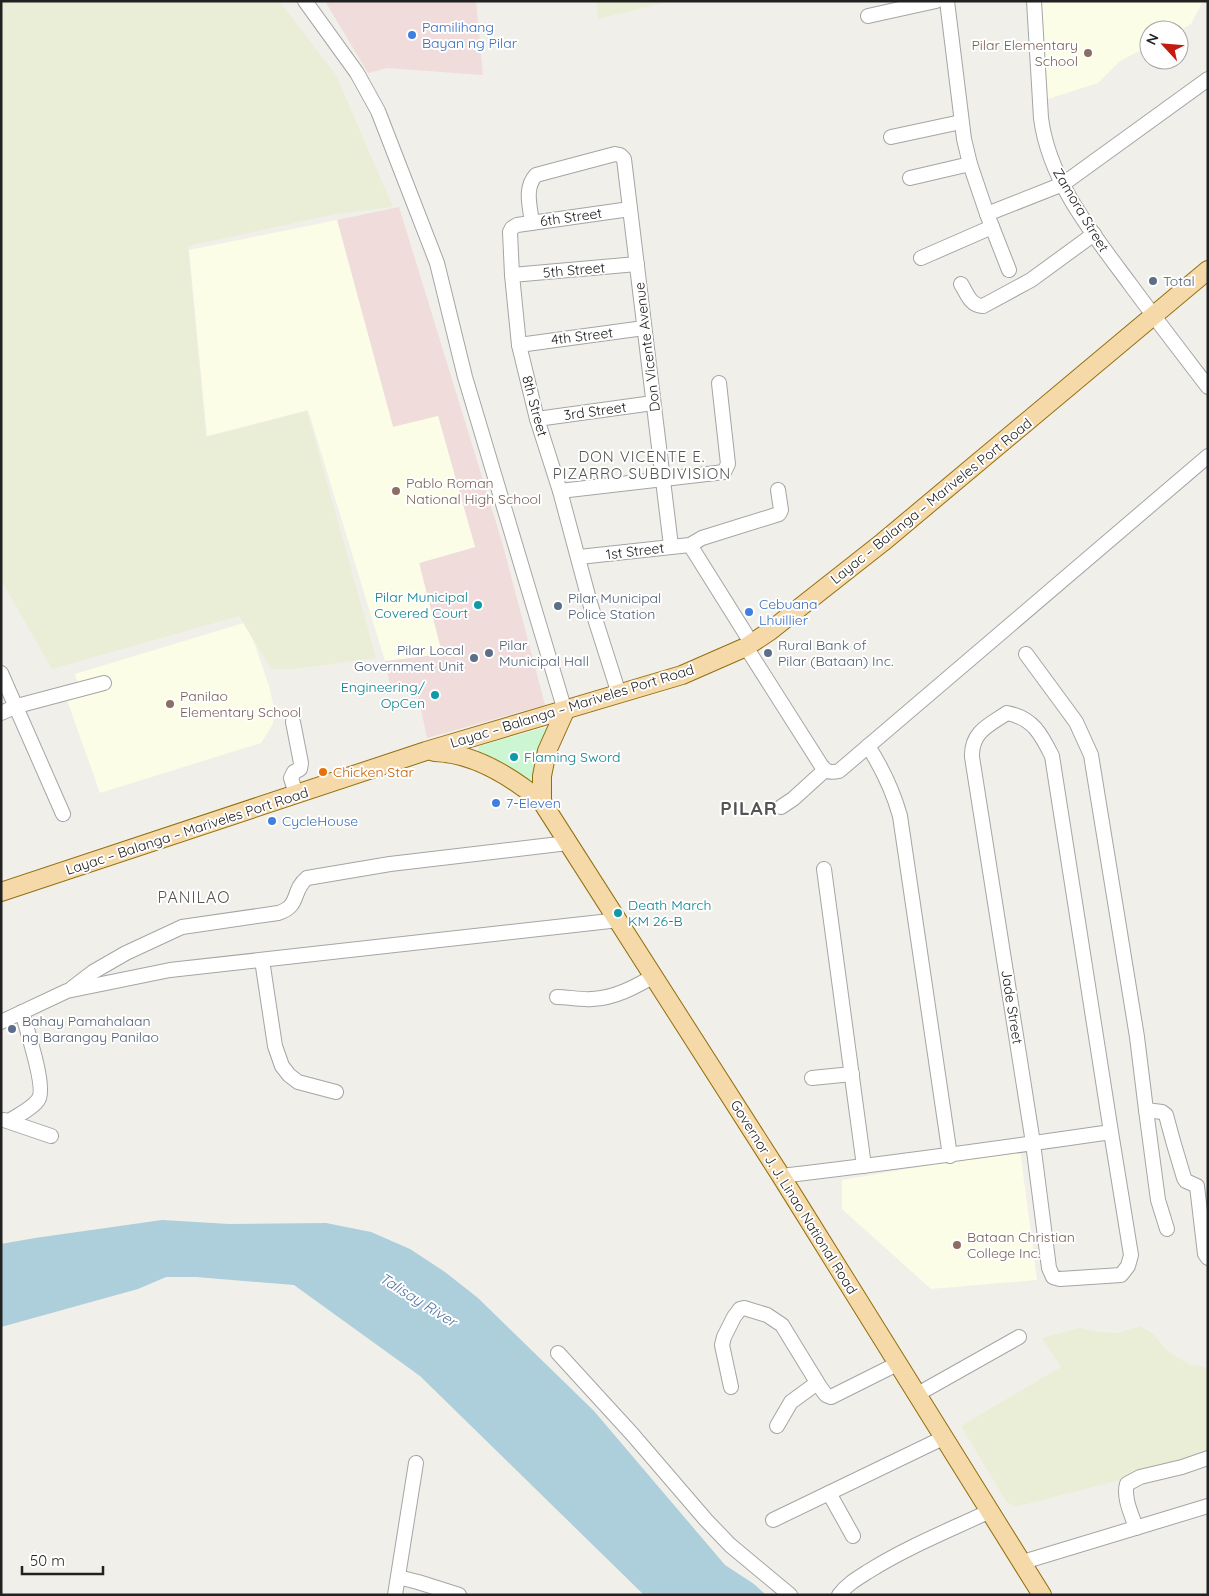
<svg xmlns="http://www.w3.org/2000/svg" width="1209" height="1596" font-family="Quicksand,sans-serif">
  <style>
    .commercial { fill: #f0dcda }
    .education { fill: #fcfde6 }
    .farmland { fill: #eaeed6 }
    .park { fill: #cbf6d1 }
    .water { fill: #adcedb }
    .lines { fill: none; stroke-linecap: round; stroke-linejoin: round }
    .minor-casing { stroke: #a5a5a5; stroke-width: 16 }
    .major-casing { stroke: #936f0c; stroke-width: 20 }
    .minor { stroke: #fff; stroke-width: 14 }
    .major { stroke: #f5d9a9; stroke-width: 18 }
    .shop-dot { fill: #3f7fe0; stroke: #fff; stroke-width: 2 }
    .education-dot { fill: #8d6e63; stroke: #fff; stroke-width: 2 }
    .service-dot { fill: #5c6f8a; stroke: #fff; stroke-width: 2 }
    .culture-dot { fill: #0f9aa8; stroke: #fff; stroke-width: 2 }
    .food-dot { fill: #e8710a; stroke: #fff; stroke-width: 2 }
    .labels { text-anchor: middle; stroke-width: 4; stroke-linejoin: round; paint-order: stroke }
    .shop-label { font-size: 14px; fill: #366cbe; stroke: #fff; text-anchor: start }
    .education-label { font-size: 14px; fill: #785e54; stroke: #fff; text-anchor: start }
    .street-label { font-size: 14px; fill: #212121; stroke: #fff }
    .service-label { font-size: 14px; fill: #4e5e75; stroke: #fff; text-anchor: start }
    .culture-label { font-size: 14px; fill: #0d838f; stroke: #fff; text-anchor: end }
    .food-label { font-size: 14px; fill: #c56008; stroke: #fff; text-anchor: start }
    .neighbourhood-label { font-size: 15px; letter-spacing: 1px; fill: #545454; stroke: #fff }
    .water-label { font-size: 15px; font-style: italic; fill: #5175a3; stroke: #fff }
    .quarter-label { font-size: 16px; letter-spacing: 1px; fill: #545454; stroke: #fff }
    .district-label { font-size: 19px; font-weight: bold; letter-spacing: 1px; fill: #545454; stroke: #fff }
  </style>
  <rect width="100%" height="100%" fill="#f1efe9"/>
  <g class="commercial">
    <polygon points="325,1 476,1 483,75 387,68 368,73"/>
    <polygon points="399,207 502,542 545,705 427,738 416,685 391,689 385,661 442,653 419,563 475,547 438,416 393,427 337,220"/>
  </g>
  <g class="education">
    <polygon points="1040,1 1203,1 1191,24 1179,31 1149,30 1149,46 1120,61 1098,83 1045,100"/>
    <polygon points="337,220 393,427 438,416 475,547 419,563 442,654 385,661 308,410 207,436 189,250"/>
    <polygon points="247,622 269,686 274,708 273,724 261,743 100,793 67,700 81,695 75,674"/>
    <polygon points="1020,1150 1037,1280 931,1289 842,1209 842,1180"/>
  </g>
  <g class="farmland">
    <polygon points="1,1 279,1 336,75 393,207 336,214 188,246 206,437 307,411 376,658 294,669 271,669 239,616 52,669 1,580"/>
    <polygon points="597,1 672,1 598,19"/>
    <polygon points="1140,1326 1152,1333 1169,1352 1190,1365 1205,1367 1208,1371 1208,1455 1202,1459 1015,1507 1006,1501 961,1426 1061,1367 1042,1338 1080,1328 1099,1332 1118,1333"/>
  </g>
  <polygon class="park" points="554,725 538,793 478,755 479,746"/>
  <polygon class="water" points="162,1220 229,1224 326,1223 371,1232 410,1249 445,1272 478,1298 594,1411 725,1565 754,1584 766,1595 644,1595 420,1376 294,1285 196,1277 166,1277 138,1289 1,1327 1,1244 35,1238"/>
  <g class="lines">
    <g class="minor-casing">
      <g id="minor">
        <polyline points="305,1 357,73 378,111 437,263 465,377 565,711"/>
        <polyline points="947,1 964,139 970,164 987,214"/>
        <path d="M1034,1L1041,118C1049,181 1093,234 1130,284C1155,318 1182,353 1208,387"/>
        <polyline points="868,16 936,1"/>
        <polyline points="891,137 961,122"/>
        <polyline points="910,178 970,164"/>
        <path d="M532,223C530,206 524,188 536,175L615,154L620,155L624,159L671,546"/>
        <polyline points="921,258 992,227"/>
        <polyline points="1009,270 987,214 1063,184 1208,79"/>
        <polyline points="512,275 637,264"/>
        <path d="M961,284C967,293 970,306 983,306L1031,280L1094,234"/>
        <polyline points="519,345 644,328"/>
        <polyline points="537,419 653,403"/>
        <polyline points="560,491 724,472 728,464 719,383"/>
        <polyline points="690,545 752,644"/>
        <polyline points="579,557 690,545 702,538 779,514 781,510 778,490"/>
        <path d="M746,647L821,765C826,772 830,773 839,771L1208,456"/>
        <polyline points="1026,654 1076,722 1091,755 1137,1037 1146,1110 1162,1112 1166,1115 1173,1141 1184,1178 1186,1181 1197,1186 1205,1254 1208,1258"/>
        <polyline points="1,673 63,814"/>
        <polyline points="619,694 590,603 560,491 537,419 519,345 512,275 510,232 512,228 517,225 630,209"/>
        <polyline points="1,713 17,706 104,683"/>
        <polyline points="293,722 301,763 300,769 294,772 291,778 296,794"/>
        <path d="M868,746C882,768 893,791 900,816L950,1156"/>
        <polyline points="781,807 793,799 825,770"/>
        <polyline points="824,869 864,1166"/>
        <polyline points="262,960 275,1046 282,1066 289,1075 298,1082 336,1092"/>
        <path d="M72,988L93,972L126,953L182,927L278,913C301,906 291,891 307,878L390,864L568,843"/>
        <path d="M557,997C568,997 581,1000 592,999C615,998 635,987 654,976"/>
        <polyline points="1,1022 67,991 170,970 619,920"/>
        <polyline points="812,1078 852,1074"/>
        <polyline points="1146,1110 1158,1200 1167,1229"/>
        <polyline points="4,1120 51,1136"/>
        <path d="M9,1121C18,1115 32,1109 38,1100C47,1089 26,1027 22,1012"/>
        <path d="M781,1176C892,1163 1001,1148 1111,1132L1052,756C1041,734 1033,718 1007,713C989,725 971,732 972,757L1033,1143L1049,1268L1053,1277L1060,1279L1121,1275L1128,1266L1131,1255L1111,1132"/>
        <polyline points="558,1353 633,1435 706,1520 730,1545 790,1595"/>
        <polyline points="731,1387 722,1345 724,1337 734,1317 740,1309 744,1308 767,1315 782,1325 820,1387 826,1395 831,1397 897,1364"/>
        <polyline points="916,1395 1019,1337"/>
        <polyline points="777,1426 791,1402 817,1383"/>
        <polyline points="829,1493 853,1536"/>
        <polyline points="773,1520 943,1438"/>
        <path d="M1136,1528C1132,1515 1123,1498 1127,1484L1140,1477L1182,1467L1208,1458"/>
        <polyline points="1023,1562 1208,1506"/>
        <polyline points="398,1577 418,1582 459,1595"/>
        <polyline points="395,1595 416,1463"/>
        <path d="M839,1595C847,1584 858,1578 869,1571C907,1547 950,1530 990,1511"/>
      </g>
    </g>
    <g class="major-casing">
      <g id="major">
        <path d="M434,752C474,753 512,777 542,802L781,1176L1042,1595"/>
        <polyline points="542,802 542,776 547,751 565,711"/>
        <polyline points="1,892 426,751 682,675 746,647 770,631 883,542 1208,270"/>
      </g>
    </g>
    <use href="#minor" class="minor"/>
    <use href="#major" class="major"/>
  </g>
  <g class="shop-dot">
    <circle cx="412" cy="35" r="5"/>
    <circle cx="749" cy="612" r="5"/>
    <circle cx="496" cy="803" r="5"/>
    <circle cx="272" cy="821" r="5"/>
  </g>
  <g class="education-dot">
    <circle cx="1088" cy="53" r="5"/>
    <circle cx="396" cy="491" r="5"/>
    <circle cx="170" cy="704" r="5"/>
    <circle cx="957" cy="1245" r="5"/>
  </g>
  <g class="service-dot">
    <circle cx="1153" cy="281" r="5"/>
    <circle cx="558" cy="606" r="5"/>
    <circle cx="489" cy="653" r="5"/>
    <circle cx="768" cy="653" r="5"/>
    <circle cx="474" cy="658" r="5"/>
    <circle cx="12" cy="1029" r="5"/>
  </g>
  <g class="culture-dot">
    <circle cx="478" cy="605" r="5"/>
    <circle cx="435" cy="695" r="5"/>
    <circle cx="514" cy="757" r="5"/>
    <circle cx="618" cy="913" r="5"/>
  </g>
  <circle class="food-dot" cx="323" cy="772" r="5"/>
  <g class="labels">
    <g class="shop-label">
      <text x="422" y="32">Pamilihang<tspan x="422" dy="16">Bayan ng Pilar</tspan></text>
      <text x="759" y="609">Cebuana<tspan x="759" dy="16">Lhuillier</tspan></text>
      <text x="506" y="808">7-Eleven</text>
      <text x="282" y="826">CycleHouse</text>
    </g>
    <g class="education-label">
      <text x="1078" y="50" text-anchor="end">Pilar Elementary<tspan x="1078" dy="16">School</tspan></text>
      <text x="406" y="488">Pablo Roman<tspan x="406" dy="16">National High School</tspan></text>
      <text x="180" y="701">Panilao<tspan x="180" dy="16">Elementary School</tspan></text>
      <text x="967" y="1242">Bataan Christian<tspan x="967" dy="16">College Inc.</tspan></text>
    </g>
    <g class="street-label">
      <text transform="translate(1081 210) rotate(59)" y="5">Zamora Street</text>
      <text transform="translate(571 217) rotate(-8)" y="5">6th Street</text>
      <text transform="translate(574 270) rotate(-5)" y="5">5th Street</text>
      <text transform="translate(582 336) rotate(-7)" y="5">4th Street</text>
      <text transform="translate(647 347) rotate(-97)" y="5">Don Vicente Avenue</text>
      <text transform="translate(535 406) rotate(75)" y="5">8th Street</text>
      <text transform="translate(595 411) rotate(-8)" y="5">3rd Street</text>
      <text transform="translate(931 501) rotate(-39)" y="5">Layac – Balanga – Mariveles Port Road</text>
      <text transform="translate(635 551) rotate(-7)" y="5">1st Street</text>
      <text transform="translate(572 706) rotate(-17)" y="5">Layac – Balanga – Mariveles Port Road</text>
      <text transform="translate(187 831) rotate(-18)" y="5">Layac – Balanga – Mariveles Port Road</text>
      <text transform="translate(1012 1007) rotate(81)" y="5">Jade Street</text>
      <text transform="translate(794 1197) rotate(58)" y="5">Governor J. J. Linao National Road</text>
    </g>
    <g class="service-label">
      <text x="1163" y="286">Total</text>
      <text x="568" y="603">Pilar Municipal<tspan x="568" dy="16">Police Station</tspan></text>
      <text x="499" y="650">Pilar<tspan x="499" dy="16">Municipal Hall</tspan></text>
      <text x="778" y="650">Rural Bank of<tspan x="778" dy="16">Pilar (Bataan) Inc.</tspan></text>
      <text x="464" y="655" text-anchor="end">Pilar Local<tspan x="464" dy="16">Government Unit</tspan></text>
      <text x="22" y="1026">Bahay Pamahalaan<tspan x="22" dy="16">ng Barangay Panilao</tspan></text>
    </g>
    <g class="culture-label">
      <text x="468" y="602">Pilar Municipal<tspan x="468" dy="16">Covered Court</tspan></text>
      <text x="425" y="692">Engineering/<tspan x="425" dy="16">OpCen</tspan></text>
      <text x="524" y="762" text-anchor="start">Flaming Sword</text>
      <text x="628" y="910" text-anchor="start">Death March<tspan x="628" dy="16">KM 26-B</tspan></text>
    </g>
    <g class="food-label">
      <text x="333" y="777">Chicken Star</text>
    </g>
    <g class="neighbourhood-label">
      <text x="642" y="462">DON VICENTE E.<tspan x="642" dy="17">PIZARRO SUBDIVISION</tspan></text>
    </g>
    <g class="water-label">
      <text transform="translate(418 1300) rotate(32)" y="5">Talisay River</text>
    </g>
    <g class="quarter-label">
      <text x="194" y="903">PANILAO</text>
    </g>
    <g class="district-label">
      <text x="749" y="815">PILAR</text>
    </g>
  </g>
  <rect width="1209" height="1596" fill="none" stroke="#212121" stroke-width="5"/>
  <g transform="translate(1164 45) rotate(296)"><circle r="24" fill="#ffffff" stroke="#a6a6a6"/>
  <path d="M0-4L9 19L0 12L-9 19Z" fill="#c31b0f"/>
  <text y="-8" font-size="14" font-weight="bold" text-anchor="middle" fill="#212121">N</text>
  </g>
  <path d="M22 1566v8h81v-8" fill="none" stroke="#212121" stroke-width="2.5"/>
  <text x="30" y="1566" font-size="15" fill="#212121" stroke="#ffffff" stroke-width="4" paint-order="stroke">50 m</text>
</svg>
